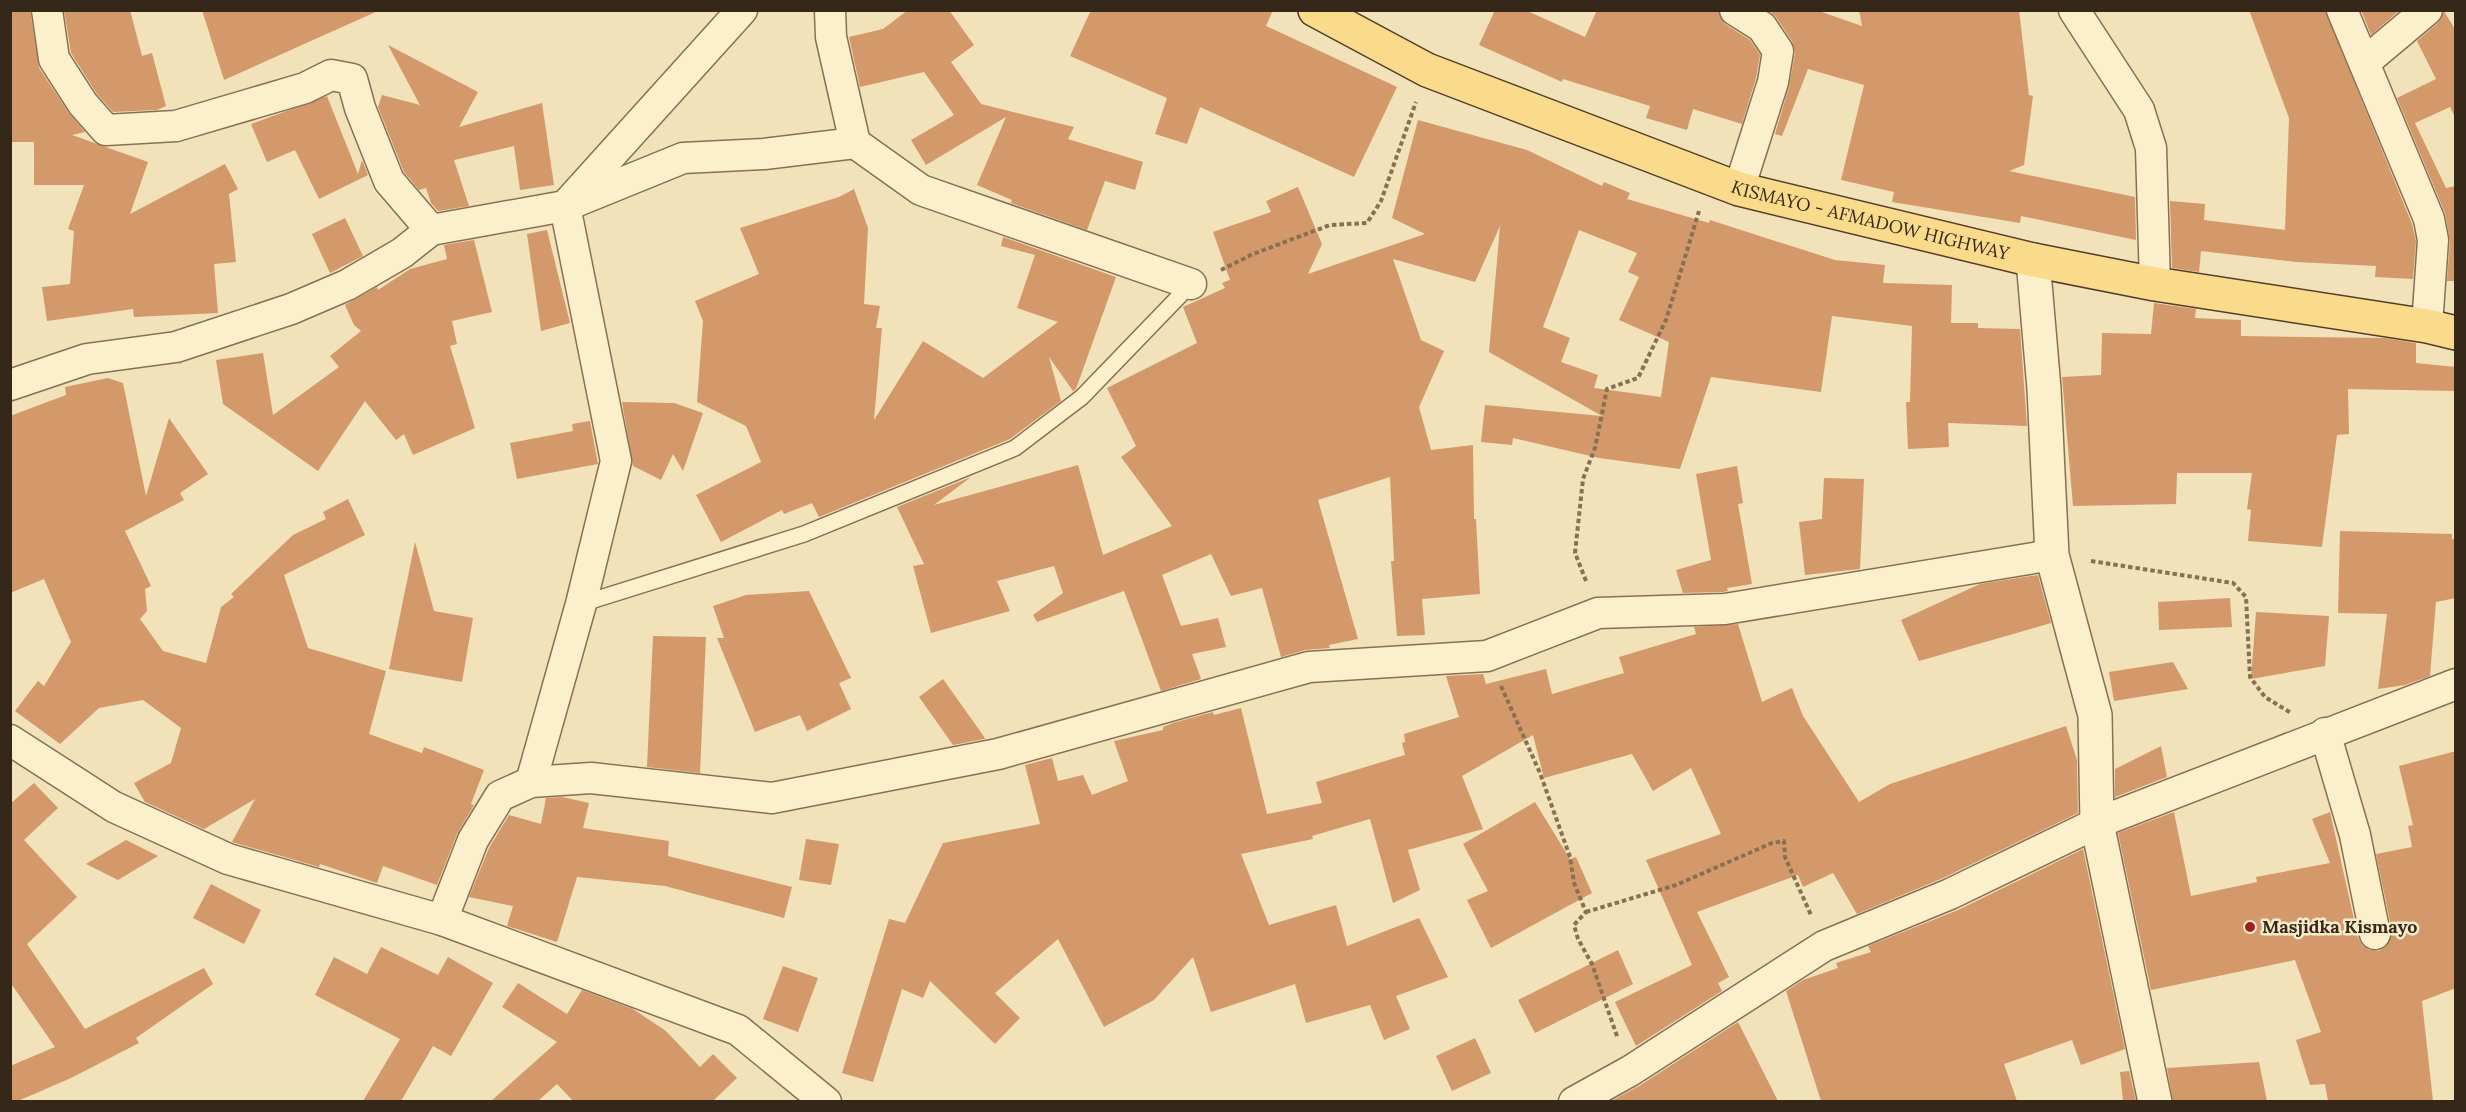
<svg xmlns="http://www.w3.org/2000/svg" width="2466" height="1112" font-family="Lora,serif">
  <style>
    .building { fill: #d3996b; fill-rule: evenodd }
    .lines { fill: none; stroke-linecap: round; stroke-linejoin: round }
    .service-casing { stroke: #887052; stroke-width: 18 }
    .minor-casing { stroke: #887052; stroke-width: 33 }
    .tertiary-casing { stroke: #887052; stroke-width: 36 }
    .primary-casing { stroke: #553e28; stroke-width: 36 }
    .path { stroke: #887052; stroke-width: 4; stroke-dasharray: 4.5 3; stroke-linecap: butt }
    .service { stroke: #fcefcc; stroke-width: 15 }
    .minor { stroke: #fcefcc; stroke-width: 30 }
    .tertiary { stroke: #fcefcc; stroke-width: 33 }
    .primary { stroke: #fada8b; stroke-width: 33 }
    .poi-dot { fill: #9c201e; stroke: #f8ecc9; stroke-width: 2 }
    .labels { text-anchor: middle; stroke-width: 5; stroke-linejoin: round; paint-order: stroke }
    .street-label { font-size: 18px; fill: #362819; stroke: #f8ecc9 }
    .poi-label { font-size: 18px; font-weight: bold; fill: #362819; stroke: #f8ecc9; text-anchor: start }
  </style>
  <rect width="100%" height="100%" fill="#f1e2b9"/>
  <g class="building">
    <polygon points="10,10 30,10 39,68 69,113 85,132 72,135 148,162 130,214 225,164 238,189 229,194 236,262 214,264 218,313 134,317 133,309 47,321 42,287 70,284 74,231 68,229 84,185 34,185 34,142 10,142"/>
    <polygon points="64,10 130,10 142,56 152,53 166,106 157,110 113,112 97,94 71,53"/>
    <polygon points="202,10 380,10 224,80"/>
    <polygon points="908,10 949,10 974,45 951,62 981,104 1074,127 1068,139 1143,162 1135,190 1105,181 1087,230 1011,203 1012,200 977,185 1006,117 926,165 911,140 954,115 924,72 860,87 849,37 883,29"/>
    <polygon points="1091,10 1273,10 1266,26 1397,87 1354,177 1200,107 1187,144 1155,134 1167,98 1070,56"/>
    <polygon points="1495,10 1525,10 1585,37 1597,10 1718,10 1725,24 1750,40 1760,55 1756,78 1742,124 1693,109 1687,130 1646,118 1650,106 1563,79 1562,82 1479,45"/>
    <polygon points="1768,10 1816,10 1862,26 1859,10 2019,10 2029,95 2033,96 2024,165 2009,171 2135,197 2136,240 2021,216 2020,223 1892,202 1894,192 1841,180 1864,85 1808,69 1782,136 1775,134 1789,87 1795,53 1792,41 1776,17"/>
    <polygon points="2249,10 2325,10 2412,224 2416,241 2413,279 2375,277 2376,266 2296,262 2201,251 2199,272 2172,268 2170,201 2205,204 2204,220 2285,230 2289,118"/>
    <polygon points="2361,10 2400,10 2371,35"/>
    <polygon points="2444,11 2456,31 2456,119 2450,107 2415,123 2446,188 2456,186 2456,281 2447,281 2450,241 2445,213 2397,98 2436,79 2417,41 2438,23"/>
    <polygon points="388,45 478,92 459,127 542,103 554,185 520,190 514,146 454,160 469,206 438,211 431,203 426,188 419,190 404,172 378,107 382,95 420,105"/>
    <polygon points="327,96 358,174 362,160 368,175 319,199 295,150 267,162 251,124"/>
    <path d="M1418,120L1527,150L1602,186L1604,182L1630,193L1627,199L1709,223L1710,220L1835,260L1885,265L1883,283L1952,285L1951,323H1978V328L2020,329L2027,426L1948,423L1949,447L1908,449L1906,402H1910L1912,326L1832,316L1821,392L1711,377L1680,469L1599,458L1513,438L1512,445L1481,442L1485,405L1602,416L1489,352L1500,226L1475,282L1393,259L1421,340L1444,351L1419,407L1431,450L1473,445L1474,519H1476L1480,594L1422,599L1425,635L1397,636L1391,561H1394L1390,477L1318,500L1358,639L1329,645L1330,648L1305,650L1281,657L1262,588L1231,596L1211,554L1162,575L1181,626L1218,618L1226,647L1192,654L1201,679L1161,691L1124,591L1037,622L1033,615L1063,593L1054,566L997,581L1010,611L931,633L913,566L924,564L897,507L971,477L934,505L1078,465L1103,555L1172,526L1121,457L1136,446L1107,388L1197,343L1183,307L1225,288L1222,283L1230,280L1213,232L1271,212L1266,201L1298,187L1322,244L1308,274L1425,234L1392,218ZM1579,230L1637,253L1628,272L1639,277L1619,320L1669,342L1661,397L1594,388L1598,375L1561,362L1570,338L1543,327Z"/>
    <polygon points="854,189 868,228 864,304 880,306 876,328 882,328 874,420 923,341 983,378 1058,322 1017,308 1035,255 1001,246 1003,237 1116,277 1076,389 1073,391 1049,357 1061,401 1010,439 819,517 812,503 784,514 782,510 721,542 696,495 761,462 746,426 697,402 703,321 695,301 759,274 740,228 839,197"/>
    <polygon points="345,218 363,256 330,273 312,234"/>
    <polygon points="547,230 570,323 541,331 527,234"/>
    <polygon points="474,240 492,312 452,321 457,344 450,346 475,428 413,455 404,434 396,440 365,401 318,471 223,404 216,360 263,353 273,415 339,367 330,356 361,331 354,325 345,305 377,287 378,290 410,269 447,259 444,245"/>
    <polygon points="2154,303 2196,309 2195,318 2241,320 2241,336 2385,338 2416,343 2416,363 2456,367 2456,391 2348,389 2349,434 2337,435 2322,547 2248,541 2251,510 2247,509 2252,473 2177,473 2176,504 2073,506 2062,377 2101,375 2102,333 2151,334"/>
    <polygon points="108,378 123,383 146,496 169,418 208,474 180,493 184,500 125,531 151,586 145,589 147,611 140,619 163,651 206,663 221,607 234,597 231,594 293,535 326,519 323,512 348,499 365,535 284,575 308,648 386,671 369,734 422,753 424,747 484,770 471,804 474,805 457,834 437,885 383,866 377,883 320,864 319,867 232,842 255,799 204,829 145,802 134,783 171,763 181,728 143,700 99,708 60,744 15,711 38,681 44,686 71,642 44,579 10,593 10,416 66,395 65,387"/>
    <polygon points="622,402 674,403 703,413 683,471 673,454 661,480 633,466"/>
    <polygon points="590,421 598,464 517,479 510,443 573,431 572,424"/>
    <polygon points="1737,466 1743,503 1738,504 1752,584 1727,588 1728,591 1723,592 1683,593 1676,570 1711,560 1696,474"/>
    <polygon points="1824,478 1864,479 1860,569 1805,575 1799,522 1822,519"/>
    <polygon points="2340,531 2452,534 2452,539 2456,539 2456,598 2436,602 2430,676 2405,685 2378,689 2387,614 2338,613"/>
    <polygon points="415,542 434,611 473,618 462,682 389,669"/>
    <polygon points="2038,575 2051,623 1919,661 1901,620 1980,584"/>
    <polygon points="809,591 851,678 839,683 851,709 807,731 800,715 755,732 717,638 724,638 713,606 746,595"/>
    <polygon points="2230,598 2232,627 2159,630 2158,602"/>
    <polygon points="2256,612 2329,616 2325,666 2251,679"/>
    <polygon points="1738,624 1762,702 1792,688 1803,716 1859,802 1890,784 2066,726 2077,760 2078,813 1943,878 1857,914 1833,873 1803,887 1798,875 1697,912 1729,977 1718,983 1722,991 1636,1046 1615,1002 1692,965 1646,860 1721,834 1691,768 1653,791 1632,754 1544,778 1533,735 1462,776 1483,829 1408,850 1420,890 1393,903 1370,819 1312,836 1313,839 1241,854 1269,925 1336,905 1347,946 1419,918 1448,977 1396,996 1410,1029 1384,1040 1370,1005 1306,1023 1295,984 1211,1012 1193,957 1154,1000 1104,1027 1058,939 995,993 1020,1018 995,1044 930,981 923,998 902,989 873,1082 842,1073 889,919 905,923 943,843 1040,824 1025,765 1052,758 1058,781 1083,775 1092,795 1128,781 1114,741 1163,730 1163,727 1173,723 1213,712 1214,715 1241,708 1267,814 1322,803 1316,782 1405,755 1402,743 1405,742 1404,734 1459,717 1446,676 1483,674 1486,684 1546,669 1552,694 1624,673 1619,657 1696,634 1694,627"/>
    <polygon points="653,636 706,637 700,773 647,767"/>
    <polygon points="2173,662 2188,689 2114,701 2109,672"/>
    <polygon points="943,679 985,738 984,739 953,745 919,697"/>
    <polygon points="2161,746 2167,777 2115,797 2115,769"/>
    <polygon points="2456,751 2456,988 2422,1001 2433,1101 2328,1101 2325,1084 2310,1085 2296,1040 2321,1032 2295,960 2151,990 2118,833 2174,812 2191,896 2257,882 2256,877 2330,863 2312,819 2330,812 2358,937 2362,945 2369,950 2379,951 2387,946 2392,931 2376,854 2412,847 2408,826 2413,825 2399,766"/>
    <polygon points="34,783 58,808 24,840 77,897 27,944 85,1029 204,968 213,984 136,1038 139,1043 71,1078 18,1101 10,1101 10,1066 55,1047 10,982 10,804"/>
    <polygon points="562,797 589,803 583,828 669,841 668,856 792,887 784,918 665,886 577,877 557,942 507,926 513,906 469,897 489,848 509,815 541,824 546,798"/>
    <polygon points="1535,802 1570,859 1576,857 1592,893 1491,948 1467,900 1488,891 1463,844"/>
    <polygon points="806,839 839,844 831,885 799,880"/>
    <polygon points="126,840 158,856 118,880 86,864"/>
    <polygon points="2083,849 2125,1049 2081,1065 2072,1040 2004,1064 2017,1101 1821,1101 1786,991 1803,980 1838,968 1836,963 1871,952 1868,946 1958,910"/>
    <polygon points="211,884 261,910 244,944 193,918"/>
    <polygon points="381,947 438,975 448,957 493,983 451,1056 433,1046 401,1101 363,1101 400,1039 315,995 334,957 367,974"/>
    <polygon points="1618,950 1633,984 1535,1033 1518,1000"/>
    <polygon points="783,966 818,978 798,1032 763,1019"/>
    <polygon points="518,983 567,1014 582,990 633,1009 666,1031 700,1067 713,1054 737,1078 713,1101 573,1101 557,1084 538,1101 491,1101 557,1042 502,1007"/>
    <polygon points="1738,1022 1778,1101 1611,1101 1639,1086"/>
    <polygon points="1475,1038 1491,1073 1452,1091 1436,1056"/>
    <polygon points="2259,1062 2267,1101 2173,1101 2167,1068"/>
    <polygon points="2129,1071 2136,1101 2123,1101 2120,1072"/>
  </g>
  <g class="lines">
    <g class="service-casing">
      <polyline id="service" points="581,604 804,534 1015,448 1082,397 1191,284"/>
    </g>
    <g class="minor-casing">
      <g id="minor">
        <polyline points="47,10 54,59 83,104 106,130 176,126 305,88 331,75 352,79 360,108 389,181 431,230"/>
        <polyline points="830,10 831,37 855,143"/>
        <polyline points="1735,10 1762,27 1778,51 1773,82 1739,189"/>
        <polyline points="2074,10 2139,110 2151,148 2155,284"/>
        <polyline points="2342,10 2429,219 2433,240 2427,326"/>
        <polyline points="2365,62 2427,10"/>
        <polyline points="10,385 87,359 176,347 291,309 347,285 402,253 431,230 565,206 683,158 764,154 855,143 921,190 1191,284"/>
        <polyline points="2325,733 2355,835 2375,934"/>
        <polyline points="10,740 114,807 228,859 442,920 738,1030 826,1102"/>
        <polyline points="531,782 581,604 616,461 565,206 742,10"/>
        <polyline points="442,920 473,840 500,796 531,782 591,778 772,798 998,754 1309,667 1487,656 1598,613 1725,609 2052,555"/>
        <polyline points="1574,1102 1630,1071 1824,946 1950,894 2097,823 2456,684"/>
      </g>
    </g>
    <g class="tertiary-casing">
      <polyline id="tertiary" points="2033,260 2044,389 2052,555 2095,715 2097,823 2155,1102"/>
    </g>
    <g class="primary-casing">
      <g id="primary">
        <path id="s1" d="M1315,10L1427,70L1739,189L2033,260L2155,284L2427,326L2456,333"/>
      </g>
    </g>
    <g class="path">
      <polyline points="1221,270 1253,254 1330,225 1367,223 1381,201 1416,102"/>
      <polyline points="2091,561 2233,583 2246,597 2250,677 2265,697 2291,713"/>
      <polyline points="1586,581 1575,553 1583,479 1595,448 1607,389 1638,378 1666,320 1699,211"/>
      <polyline points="1501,686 1540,773 1570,857 1574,883 1586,912 1574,925 1578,939 1592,964 1618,1039"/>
      <polyline points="1586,912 1676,885 1772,843 1784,841 1785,857 1811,915"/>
    </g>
    <use href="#service" class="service"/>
    <use href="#minor" class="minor"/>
    <use href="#tertiary" class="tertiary"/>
    <use href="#primary" class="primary"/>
  </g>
  <circle class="poi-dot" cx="2250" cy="927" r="6"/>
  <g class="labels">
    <g class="street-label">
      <text dy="6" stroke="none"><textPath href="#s1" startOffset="596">KISMAYO - AFMADOW HIGHWAY</textPath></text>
    </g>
    <g class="poi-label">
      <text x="2262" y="933">Masjidka Kismayo</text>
    </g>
  </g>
  <rect width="2466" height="1112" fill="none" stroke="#362819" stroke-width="24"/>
</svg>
